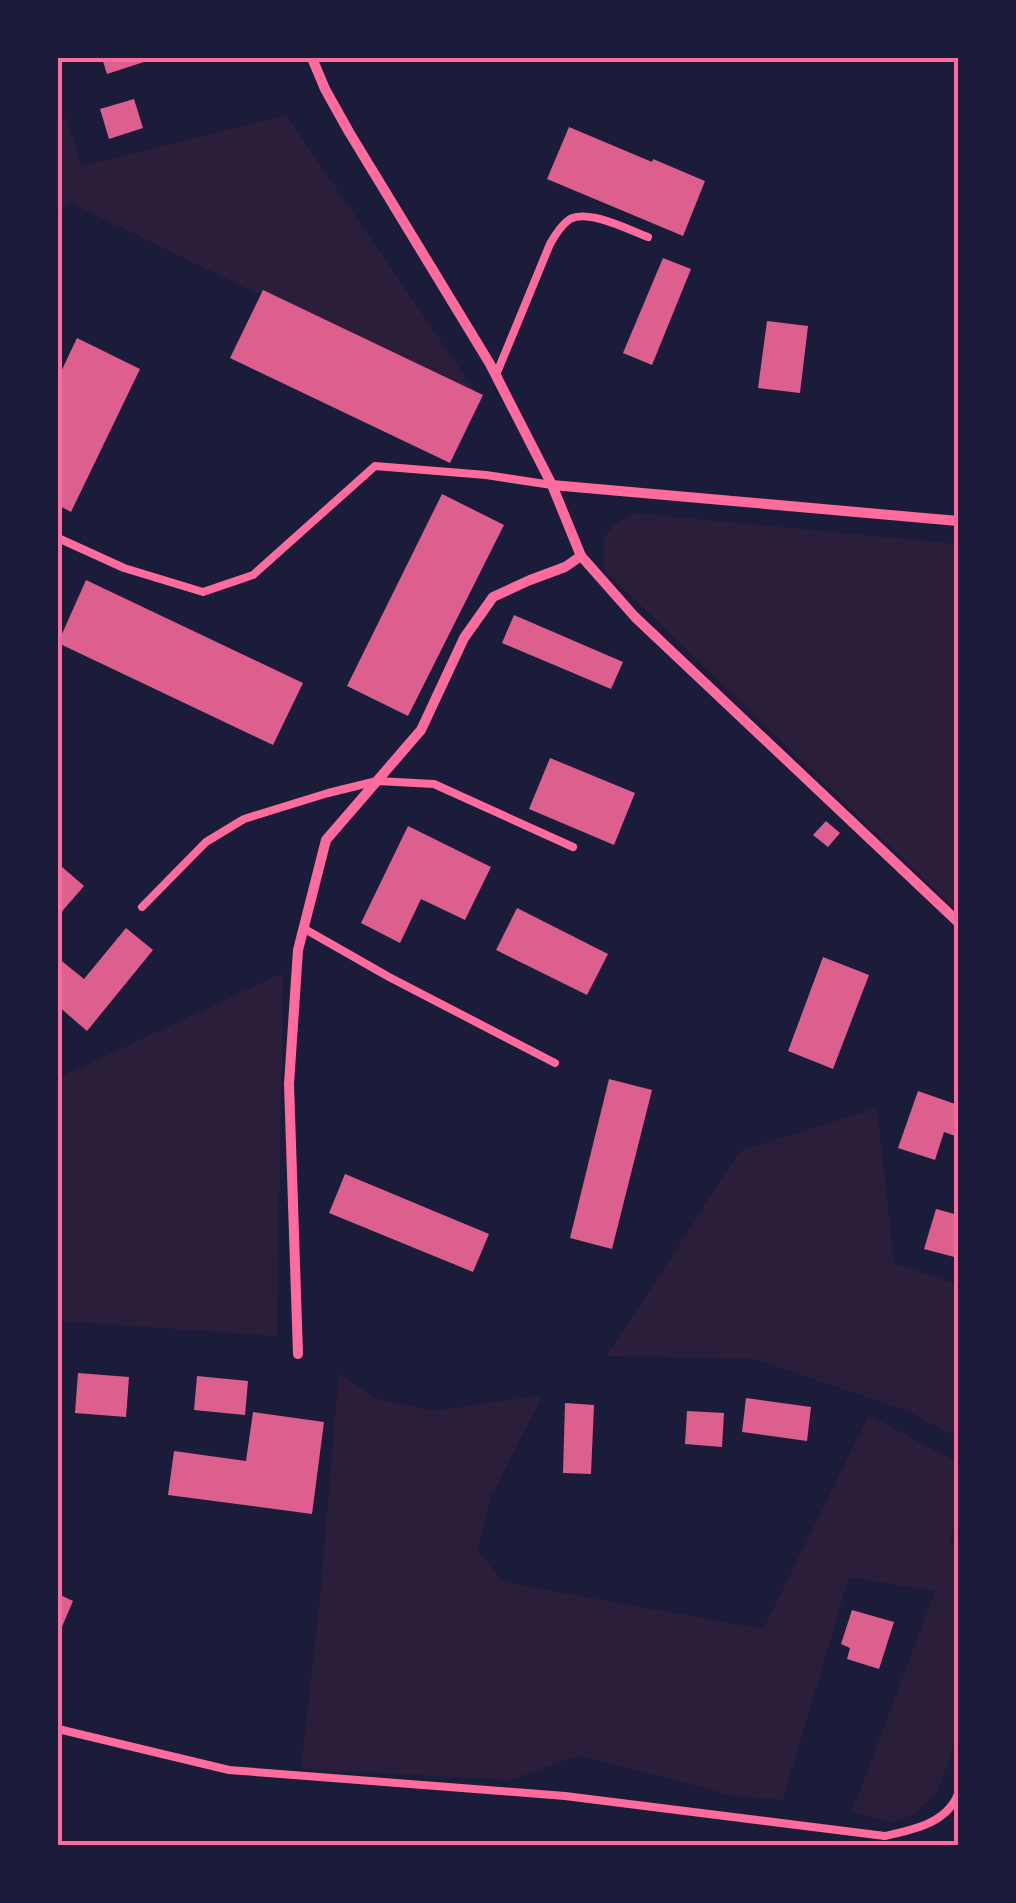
<svg xmlns="http://www.w3.org/2000/svg" width="1016" height="1903" font-family="Helvetica,sans-serif">
  <style>
    .green { fill: #2a1e3b }
    .building { fill: #dd5f8e }
    .lines { fill: none; stroke-linecap: round; stroke-linejoin: round }
    .service { stroke: #ff6b9d; stroke-width: 8 }
    .minor { stroke: #ff6b9d; stroke-width: 10 }
    .neatline { fill: none; stroke: #ff6b9d; stroke-width: 4 }
  </style>
  <rect width="100%" height="100%" fill="#1b1b3a"/>
  <g class="green">
    <polygon points="286,115 484,404 69,202 58,224 58,118 66,118 82,166"/>
    <path d="M635,513L958,544V912L605,571C600,535 603,530 635,513Z"/>
    <polygon points="283,973 277,1336 60,1321 58,1319 58,1078"/>
    <polygon points="877,1108 894,1263 958,1285 958,1438 908,1411 753,1359 607,1356 740,1151"/>
    <polygon points="339,1373 374,1398 433,1411 543,1395 491,1497 477,1550 503,1582 763,1629 869,1415 958,1463 958,1521 950,1540 958,1548 958,1737 937,1792 913,1815 892,1822 852,1812 935,1591 849,1577 783,1800 734,1796 579,1755 511,1780 301,1769 320,1597"/>
  </g>
  <g class="building">
    <polygon points="102,58 156,58 107,74"/>
    <polygon points="134,99 143,128 109,139 100,109"/>
    <polygon points="569,127 652,162 653,159 705,181 683,236 547,179"/>
    <polygon points="663,258 691,269 652,365 623,353"/>
    <polygon points="263,290 483,395 450,463 230,358"/>
    <polygon points="767,321 808,326 800,393 758,388"/>
    <polygon points="77,338 140,369 71,512 58,505 58,378"/>
    <polygon points="442,494 504,525 408,716 347,686"/>
    <polygon points="86,580 303,683 273,745 58,643"/>
    <polygon points="514,615 623,662 611,689 502,643"/>
    <polygon points="550,758 635,793 614,845 529,809"/>
    <polygon points="826,821 840,833 828,847 813,835"/>
    <polygon points="408,826 491,867 465,920 421,899 400,943 361,923"/>
    <polygon points="61,866 84,886 58,916 58,870"/>
    <polygon points="517,908 608,954 587,995 496,950"/>
    <polygon points="126,928 153,950 87,1031 58,1006 58,958 84,979"/>
    <polygon points="823,957 869,975 833,1069 788,1051"/>
    <polygon points="609,1079 652,1090 612,1249 570,1238"/>
    <polygon points="918,1091 958,1105 958,1137 944,1132 935,1160 898,1148"/>
    <polygon points="345,1174 489,1234 473,1272 329,1213"/>
    <polygon points="936,1209 958,1215 958,1258 924,1249"/>
    <polygon points="78,1373 129,1377 126,1417 75,1413"/>
    <polygon points="197,1376 248,1381 245,1415 194,1410"/>
    <polygon points="746,1398 811,1407 807,1441 742,1432"/>
    <polygon points="565,1403 594,1405 591,1474 563,1473"/>
    <polygon points="687,1411 724,1413 722,1447 685,1444"/>
    <polygon points="253,1412 324,1422 312,1514 168,1495 174,1451 246,1461"/>
    <polygon points="58,1594 73,1601 58,1636"/>
    <polygon points="852,1610 894,1622 879,1669 847,1659 850,1648 841,1644"/>
  </g>
  <g class="lines">
    <g class="service">
      <path d="M496,375L550,244C555,235 561,225 570,219C589,209 629,230 648,237"/>
      <polyline points="58,538 124,568 203,592 253,575 375,466 486,475 552,485"/>
      <polyline points="142,907 206,842 244,819 328,793 377,781 434,784 573,847"/>
      <polyline points="303,928 389,977 555,1063"/>
      <path d="M58,1729L229,1770L565,1796L885,1836C913,1830 947,1823 958,1794"/>
    </g>
    <g class="minor">
      <polyline points="312,58 325,89 349,132 490,364 552,485 581,556 635,617 958,922"/>
      <polyline points="552,485 958,521"/>
      <polyline points="298,1354 289,1084 298,950 326,840 421,730 464,638 493,597 530,580 565,567 581,556"/>
    </g>
  </g>
  <rect width="1016" height="1903" fill="none" stroke="#1b1b3a" stroke-width="120"/>
  <rect x="60" y="60" width="896" height="1783" class="neatline"/>
</svg>
